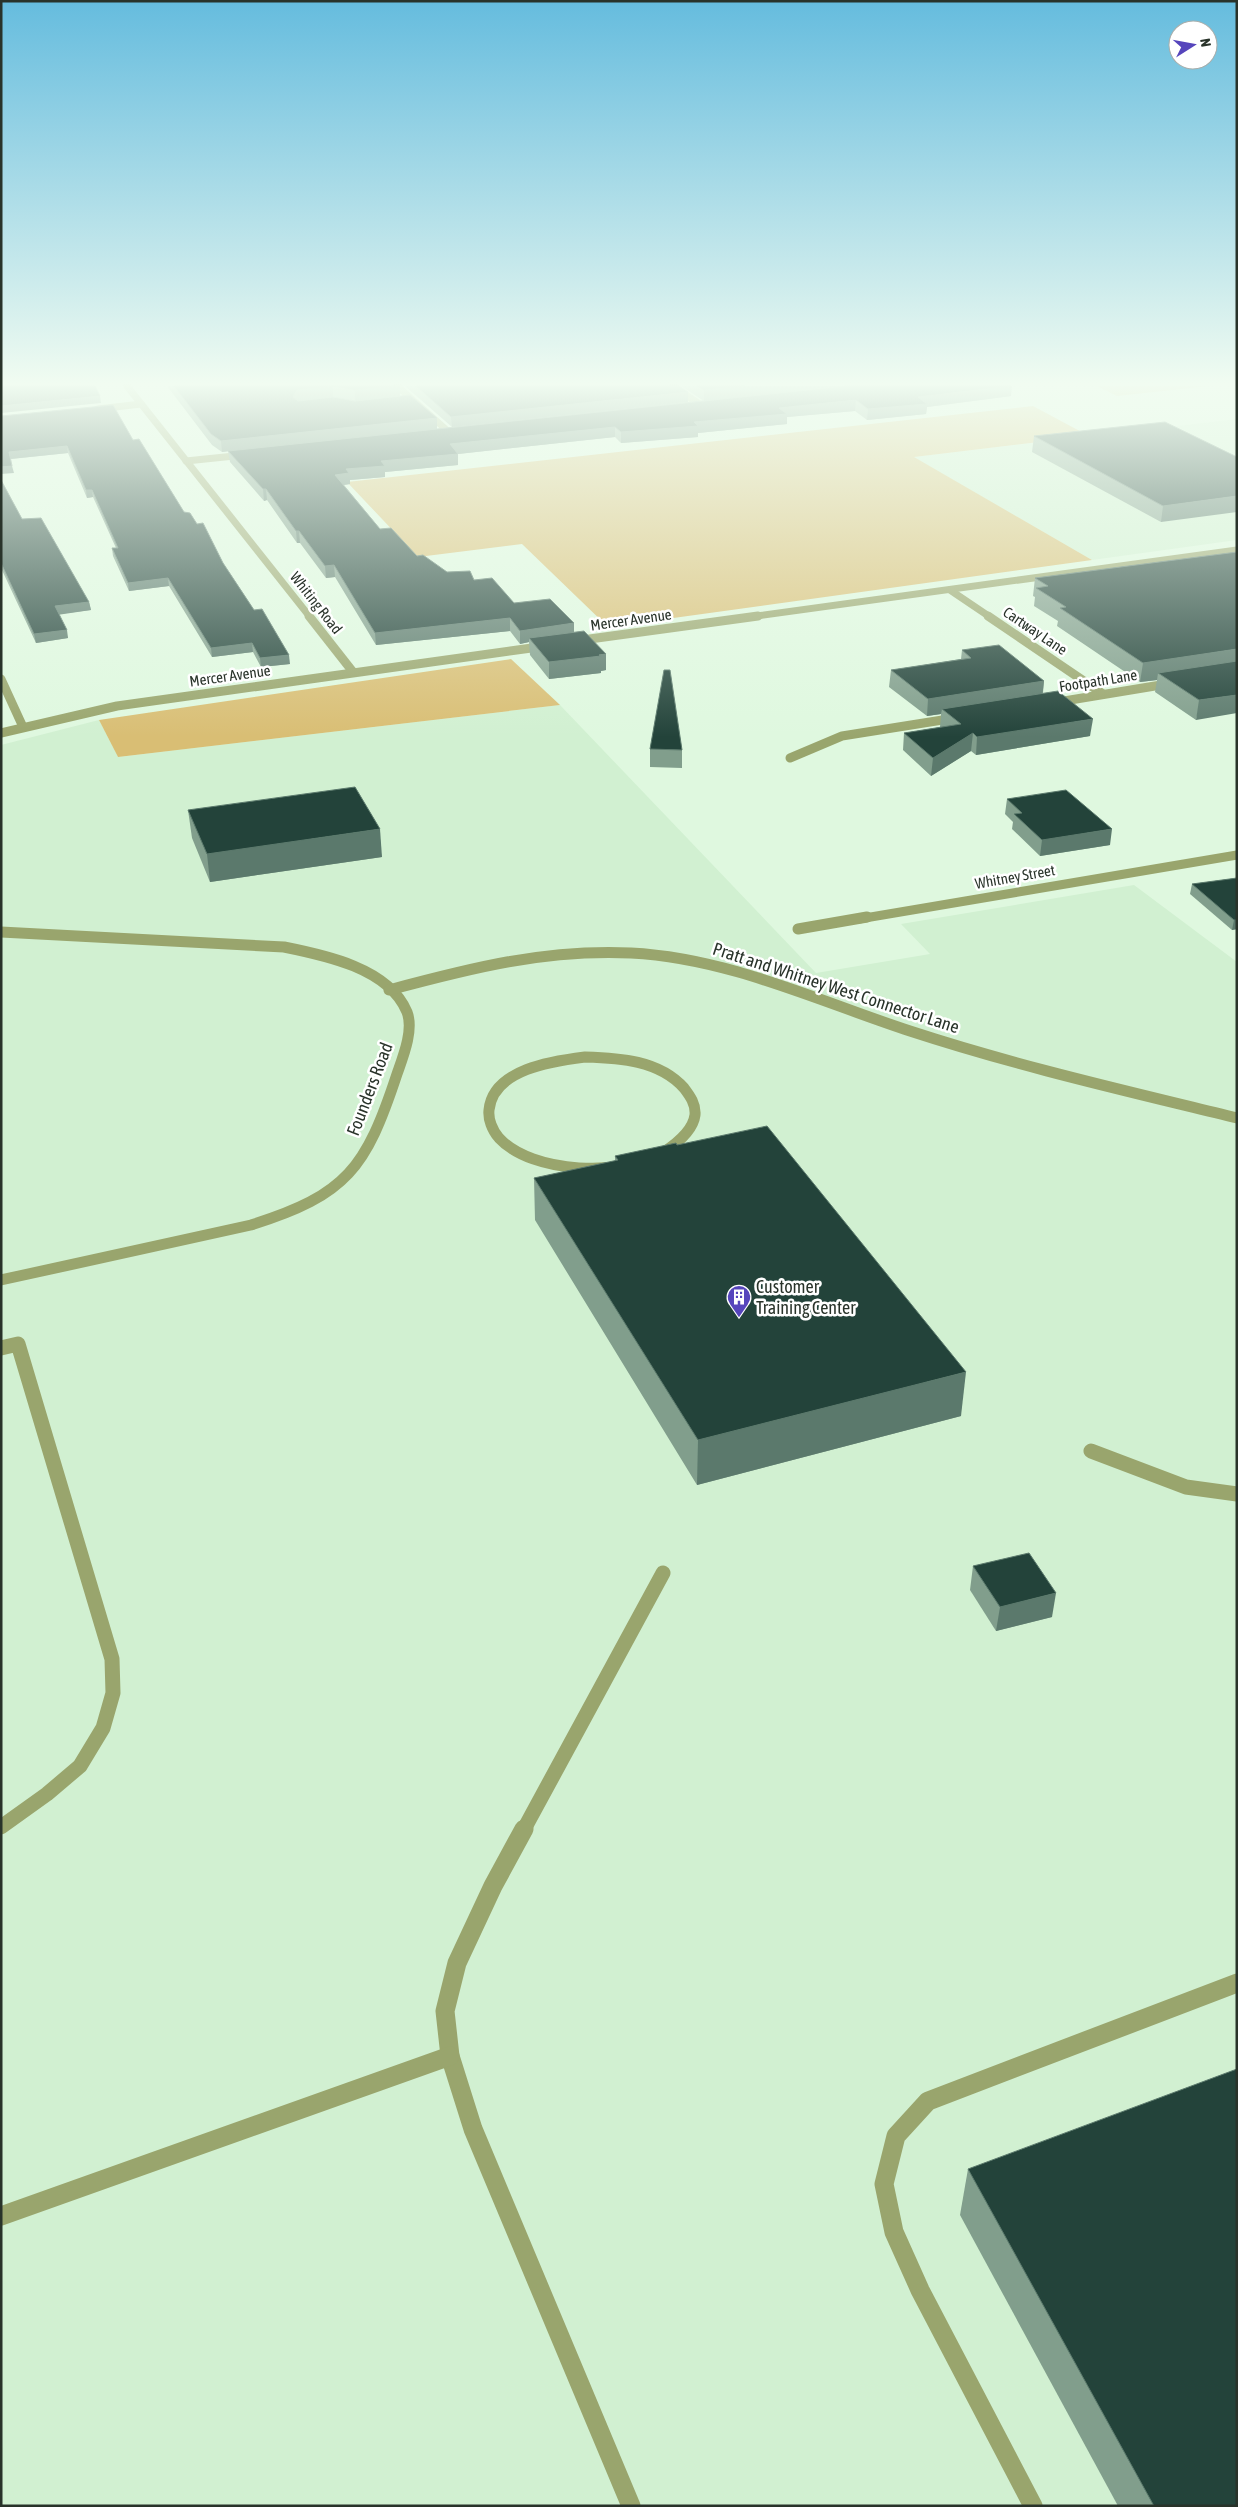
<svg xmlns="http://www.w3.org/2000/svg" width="1238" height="2507" font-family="'Asap Condensed',sans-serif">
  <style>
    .built { fill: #d1f0d1 }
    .green { fill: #d9be74 }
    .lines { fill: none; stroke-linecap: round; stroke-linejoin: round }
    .minor-far4 { stroke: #99a56d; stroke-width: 7 }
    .minor-far3 { stroke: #99a56d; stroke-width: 9 }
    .minor-far2 { stroke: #99a56d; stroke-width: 11 }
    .minor-far1 { stroke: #99a56d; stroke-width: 15 }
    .minor { stroke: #99a56d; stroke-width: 19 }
    .wall { fill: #819e8c }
    .shaded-wall { fill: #5b796c }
    .building { fill: #23433a; stroke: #5b796c }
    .labels { text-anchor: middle; stroke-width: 5; stroke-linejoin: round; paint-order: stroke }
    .far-street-label { font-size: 15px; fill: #29332a; stroke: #fff }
    .street-label { font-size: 18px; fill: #29332a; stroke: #fff }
    .poi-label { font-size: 18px; fill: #29332a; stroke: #fff; text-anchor: start }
  </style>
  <rect width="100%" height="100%" fill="#dff8df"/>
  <g class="built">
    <polygon points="1237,419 1237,540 1092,560 913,457"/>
    <polygon points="560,705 816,973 930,954 901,924 1134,885 1237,962 1237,2506 1,2506 1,745 99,720 118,757"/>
  </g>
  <g class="green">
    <polygon points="1097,386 1209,386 1117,396"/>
    <polygon points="1033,406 1089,436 914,457 1092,560 608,627 522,544 418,557 347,482"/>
    <polygon points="511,659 560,705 118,757 99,720"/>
  </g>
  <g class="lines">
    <g class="minor-far4">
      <polyline points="127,386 310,617"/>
      <polyline points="397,386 450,433"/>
      <polyline points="673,386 702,406"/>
      <polyline points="98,409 141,404"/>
      <polyline points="186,461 244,455"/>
      <polyline points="950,590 990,617"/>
      <polyline points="749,617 1237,550"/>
    </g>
    <g class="minor-far3">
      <polyline points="309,616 353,672"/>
      <polyline points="988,616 1103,694"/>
      <polyline points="575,641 758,616"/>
      <polyline points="1,679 23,727"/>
      <polyline points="1052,703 1173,683"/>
      <polyline points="1,733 117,706 546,646"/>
      <polyline points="790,758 842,736 955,718"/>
      <polyline points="859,919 1237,855"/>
    </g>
    <g class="minor-far2">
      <polyline points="798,929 867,917"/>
      <path d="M1,932L284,947C324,955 389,968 407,1012C414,1030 403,1057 397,1074C366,1168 347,1195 251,1225L1,1280"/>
      <path d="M389,990C471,968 545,949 631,953C729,958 818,1001 910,1031C1017,1066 1127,1091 1237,1118"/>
      <path d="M585,1057C619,1058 659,1060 684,1088C690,1096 696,1104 695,1115C693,1131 676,1144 664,1152C624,1177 532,1174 499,1138C492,1130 488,1119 489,1110C493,1069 553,1061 585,1057Z"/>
    </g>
    <g class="minor-far1">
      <polyline points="1,1348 18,1344 112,1659 113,1693 103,1728 80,1766 47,1794 1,1827"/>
      <polyline points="1091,1451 1186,1487 1237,1494"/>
      <polyline points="523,1831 663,1573"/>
    </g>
    <g class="minor">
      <polyline points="524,1829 493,1886 457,1963 445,2011 450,2056 473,2129 631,2506"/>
      <polyline points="1,2216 450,2056"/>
      <polyline points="1033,2506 920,2290 894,2232 884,2184 896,2136 928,2101 1237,1983"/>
    </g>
  </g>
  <g class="wall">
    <polygon points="167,386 400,386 400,396 437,429 452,427 405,386 679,386 688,402 846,386 1011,396 927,407 926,414 867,420 855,411 787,417 787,424 698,433 698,437 621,443 615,437 458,454 458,465 385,472 385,477 350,480 350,484 344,485 380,529 417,556 447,572 474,580 514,603 574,623 574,632 606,670 601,671 601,673 549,679 530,655 529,642 520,644 510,631 376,645 335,577 326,578 300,543 297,543 267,500 264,501 230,462 228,451 222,452 212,445"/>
    <polygon points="681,386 842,386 704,401"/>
    <polygon points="1,416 133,440 184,512 223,563 290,664 261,667 253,652 212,657 169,586 129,591 113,556 112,548 116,548 93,497 87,498 68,453 11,459 14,473"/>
    <polygon points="1034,436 1237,457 1161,522 1032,452"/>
    <polygon points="1,480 22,519 89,602 91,610 59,614 68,638 36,643 1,568"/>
    <polygon points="1237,552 1196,720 1155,692 1157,680 1140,682 1057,626 1058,621 1034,606 1035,597 1033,596 1035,578"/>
    <polygon points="962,650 1044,681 1043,693 1090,736 976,755 971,751 931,776 903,750 904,733 941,727 940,727 941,714 927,716 889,687 891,670 961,659"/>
    <polygon points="650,749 682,750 682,768 650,767"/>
    <polygon points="1007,799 1110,845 1040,856 1012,829 1013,822 1005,814"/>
    <polygon points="188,810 382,857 210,882 192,838"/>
    <polygon points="1237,878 1237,929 1232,930 1190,894 1192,884"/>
    <polygon points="677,1145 961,1416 697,1485 535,1220 534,1178 615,1161 615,1156"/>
    <polygon points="973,1566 1052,1617 996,1631 970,1590"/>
    <polygon points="968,2169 1237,2506 1118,2506 960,2215"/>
  </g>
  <g class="shaded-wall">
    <polygon points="333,386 333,397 294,407 293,397 297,390"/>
    <polygon points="392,386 400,386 400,396 355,401 355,390"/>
    <polygon points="745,386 842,386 704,401 704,390"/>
    <polygon points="1012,386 1011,396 927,407 926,414 867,420 868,409 918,397"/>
    <polygon points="688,392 688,402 452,427 451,417"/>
    <polygon points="100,396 101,403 1,413 1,406"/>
    <polygon points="856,400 855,411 787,417 787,424 698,433 698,437 621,443 621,432 694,422 779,408"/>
    <polygon points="437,418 437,429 222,452 221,441"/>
    <polygon points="615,427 615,437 458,454 458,465 385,472 385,477 350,480 350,484 336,486 335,475 346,469 450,444"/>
    <polygon points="67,446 68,453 10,459 9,452"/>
    <polygon points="12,466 14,473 1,474 1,467"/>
    <polygon points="263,489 266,489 267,500 264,501"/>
    <polygon points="86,490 92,490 93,497 87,498"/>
    <polygon points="1237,496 1237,512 1161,522 1163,506"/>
    <polygon points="296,531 299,531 300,543 297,543"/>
    <polygon points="334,565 335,577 326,578 325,566"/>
    <polygon points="168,578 169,586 129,591 128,583"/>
    <polygon points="89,602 91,610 57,615 55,606"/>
    <polygon points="510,618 510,631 376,645 375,633"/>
    <polygon points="574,623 574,636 529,638 529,642 520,644 520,631"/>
    <polygon points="67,630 68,638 36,643 34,634"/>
    <polygon points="252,643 253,652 212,657 211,648"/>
    <polygon points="1237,649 1237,668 1158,673 1157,680 1140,682 1143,663"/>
    <polygon points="606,654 606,670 601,671 601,673 549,679 549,662"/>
    <polygon points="289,655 290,664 261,667 260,658"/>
    <polygon points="1044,681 1042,698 942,709 941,714 927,716 928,699"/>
    <polygon points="1237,695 1237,713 1196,720 1199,700"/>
    <polygon points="1093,719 1090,736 976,755 977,737"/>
    <polygon points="973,733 971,751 931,776 933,758"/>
    <polygon points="380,829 382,857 210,882 207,854"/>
    <polygon points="1112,829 1110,845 1040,856 1042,840"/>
    <polygon points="1234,920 1237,920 1237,929 1232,930"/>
    <polygon points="966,1372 961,1416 697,1485 698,1440"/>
    <polygon points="1056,1593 1052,1617 996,1631 1000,1607"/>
  </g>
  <g class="building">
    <polygon points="1,386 95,386 100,396 1,406"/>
    <polygon points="174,386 396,386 355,390 333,386 297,390 293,397 298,401 333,397 355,401 410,395 437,418 221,441 211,434"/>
    <polygon points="416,386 679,386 688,392 451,417"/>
    <polygon points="697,386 745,386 704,390"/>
    <polygon points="846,386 1011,386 918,397 927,404 868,409 856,400 779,408 787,414 694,422 698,426 621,432 615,427 450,444 458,454 381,461 385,466 346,469 349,473 335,475 380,529 391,528 417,556 423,555 447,572 470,571 474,580 492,578 514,603 550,599 574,623 520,631 510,618 375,633 334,565 325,566 299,531 296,531 266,489 263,489 228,451"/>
    <polygon points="113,405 133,440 139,439 184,512 190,513 197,524 203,523 223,563 254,610 262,609 289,655 260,658 252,643 211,648 168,578 128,583 112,548 118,548 92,490 86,490 67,446 9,452 12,466 1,467 1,416"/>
    <polygon points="1165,422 1237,457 1237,496 1163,506 1034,436"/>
    <polygon points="1,480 22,519 41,518 89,602 55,606 67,630 34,634 1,563"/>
    <polygon points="1237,552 1237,649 1143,663 1060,608 1066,607 1036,588 1048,586 1035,578"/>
    <polygon points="584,631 606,654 599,655 601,656 549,662 529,638"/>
    <polygon points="999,645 1044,681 928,699 891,670 971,658 962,650"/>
    <polygon points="1237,661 1237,695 1199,700 1158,673"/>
    <polygon points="664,670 670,670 682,750 650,749"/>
    <polygon points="1058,691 1093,719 977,737 973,733 933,758 904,733 961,724 942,709"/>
    <polygon points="355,787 380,829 207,854 188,810"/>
    <polygon points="1066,790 1112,829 1042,840 1014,814 1022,813 1007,799"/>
    <polygon points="1237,878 1237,920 1234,920 1192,884"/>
    <polygon points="767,1126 966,1372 698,1440 534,1178 618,1160 615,1156 676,1143 677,1145"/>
    <polygon points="1029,1553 1056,1593 1000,1607 973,1566"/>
    <polygon points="1237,2069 1237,2506 1154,2506 968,2169"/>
  </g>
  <linearGradient id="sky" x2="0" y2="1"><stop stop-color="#65bcde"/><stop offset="0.52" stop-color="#f1fcf1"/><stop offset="1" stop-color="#f1fcf1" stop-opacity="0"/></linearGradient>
  <rect width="1238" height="737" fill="url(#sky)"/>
  <defs>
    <g id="building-pin" transform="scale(1.25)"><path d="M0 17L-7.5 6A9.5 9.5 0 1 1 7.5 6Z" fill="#5645bc" stroke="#fff"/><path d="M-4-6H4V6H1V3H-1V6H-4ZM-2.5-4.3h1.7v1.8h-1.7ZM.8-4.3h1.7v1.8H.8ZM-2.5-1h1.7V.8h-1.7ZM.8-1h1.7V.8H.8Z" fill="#fff"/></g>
  </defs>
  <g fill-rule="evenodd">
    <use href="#building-pin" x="739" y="1297"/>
  </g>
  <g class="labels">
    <g class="far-street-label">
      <text transform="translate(316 603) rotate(52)" y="5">Whiting Road</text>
      <text transform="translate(631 620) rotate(-8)" y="5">Mercer Avenue</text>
      <text transform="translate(1035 631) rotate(34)" y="5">Cartway Lane</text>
      <text transform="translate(230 676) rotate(-8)" y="5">Mercer Avenue</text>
      <text transform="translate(1098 681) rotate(-9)" y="5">Footpath Lane</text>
      <text transform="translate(1015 877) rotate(-10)" y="5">Whitney Street</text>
    </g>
    <g class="street-label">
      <text transform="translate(836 988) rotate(18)" y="6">Pratt and Whitney West Connector Lane</text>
      <text transform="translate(370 1089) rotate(-69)" y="6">Founders Road</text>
    </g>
    <g class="poi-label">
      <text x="756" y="1293">Customer<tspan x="756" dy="21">Training Center</tspan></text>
    </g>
  </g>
  <rect width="1238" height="2507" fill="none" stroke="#29332a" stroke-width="5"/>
  <g transform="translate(1193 45) rotate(79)"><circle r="24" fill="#ffffff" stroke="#a9adaa"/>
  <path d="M0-4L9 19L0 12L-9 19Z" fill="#5645bc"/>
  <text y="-8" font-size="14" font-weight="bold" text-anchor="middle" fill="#29332a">N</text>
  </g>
</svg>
